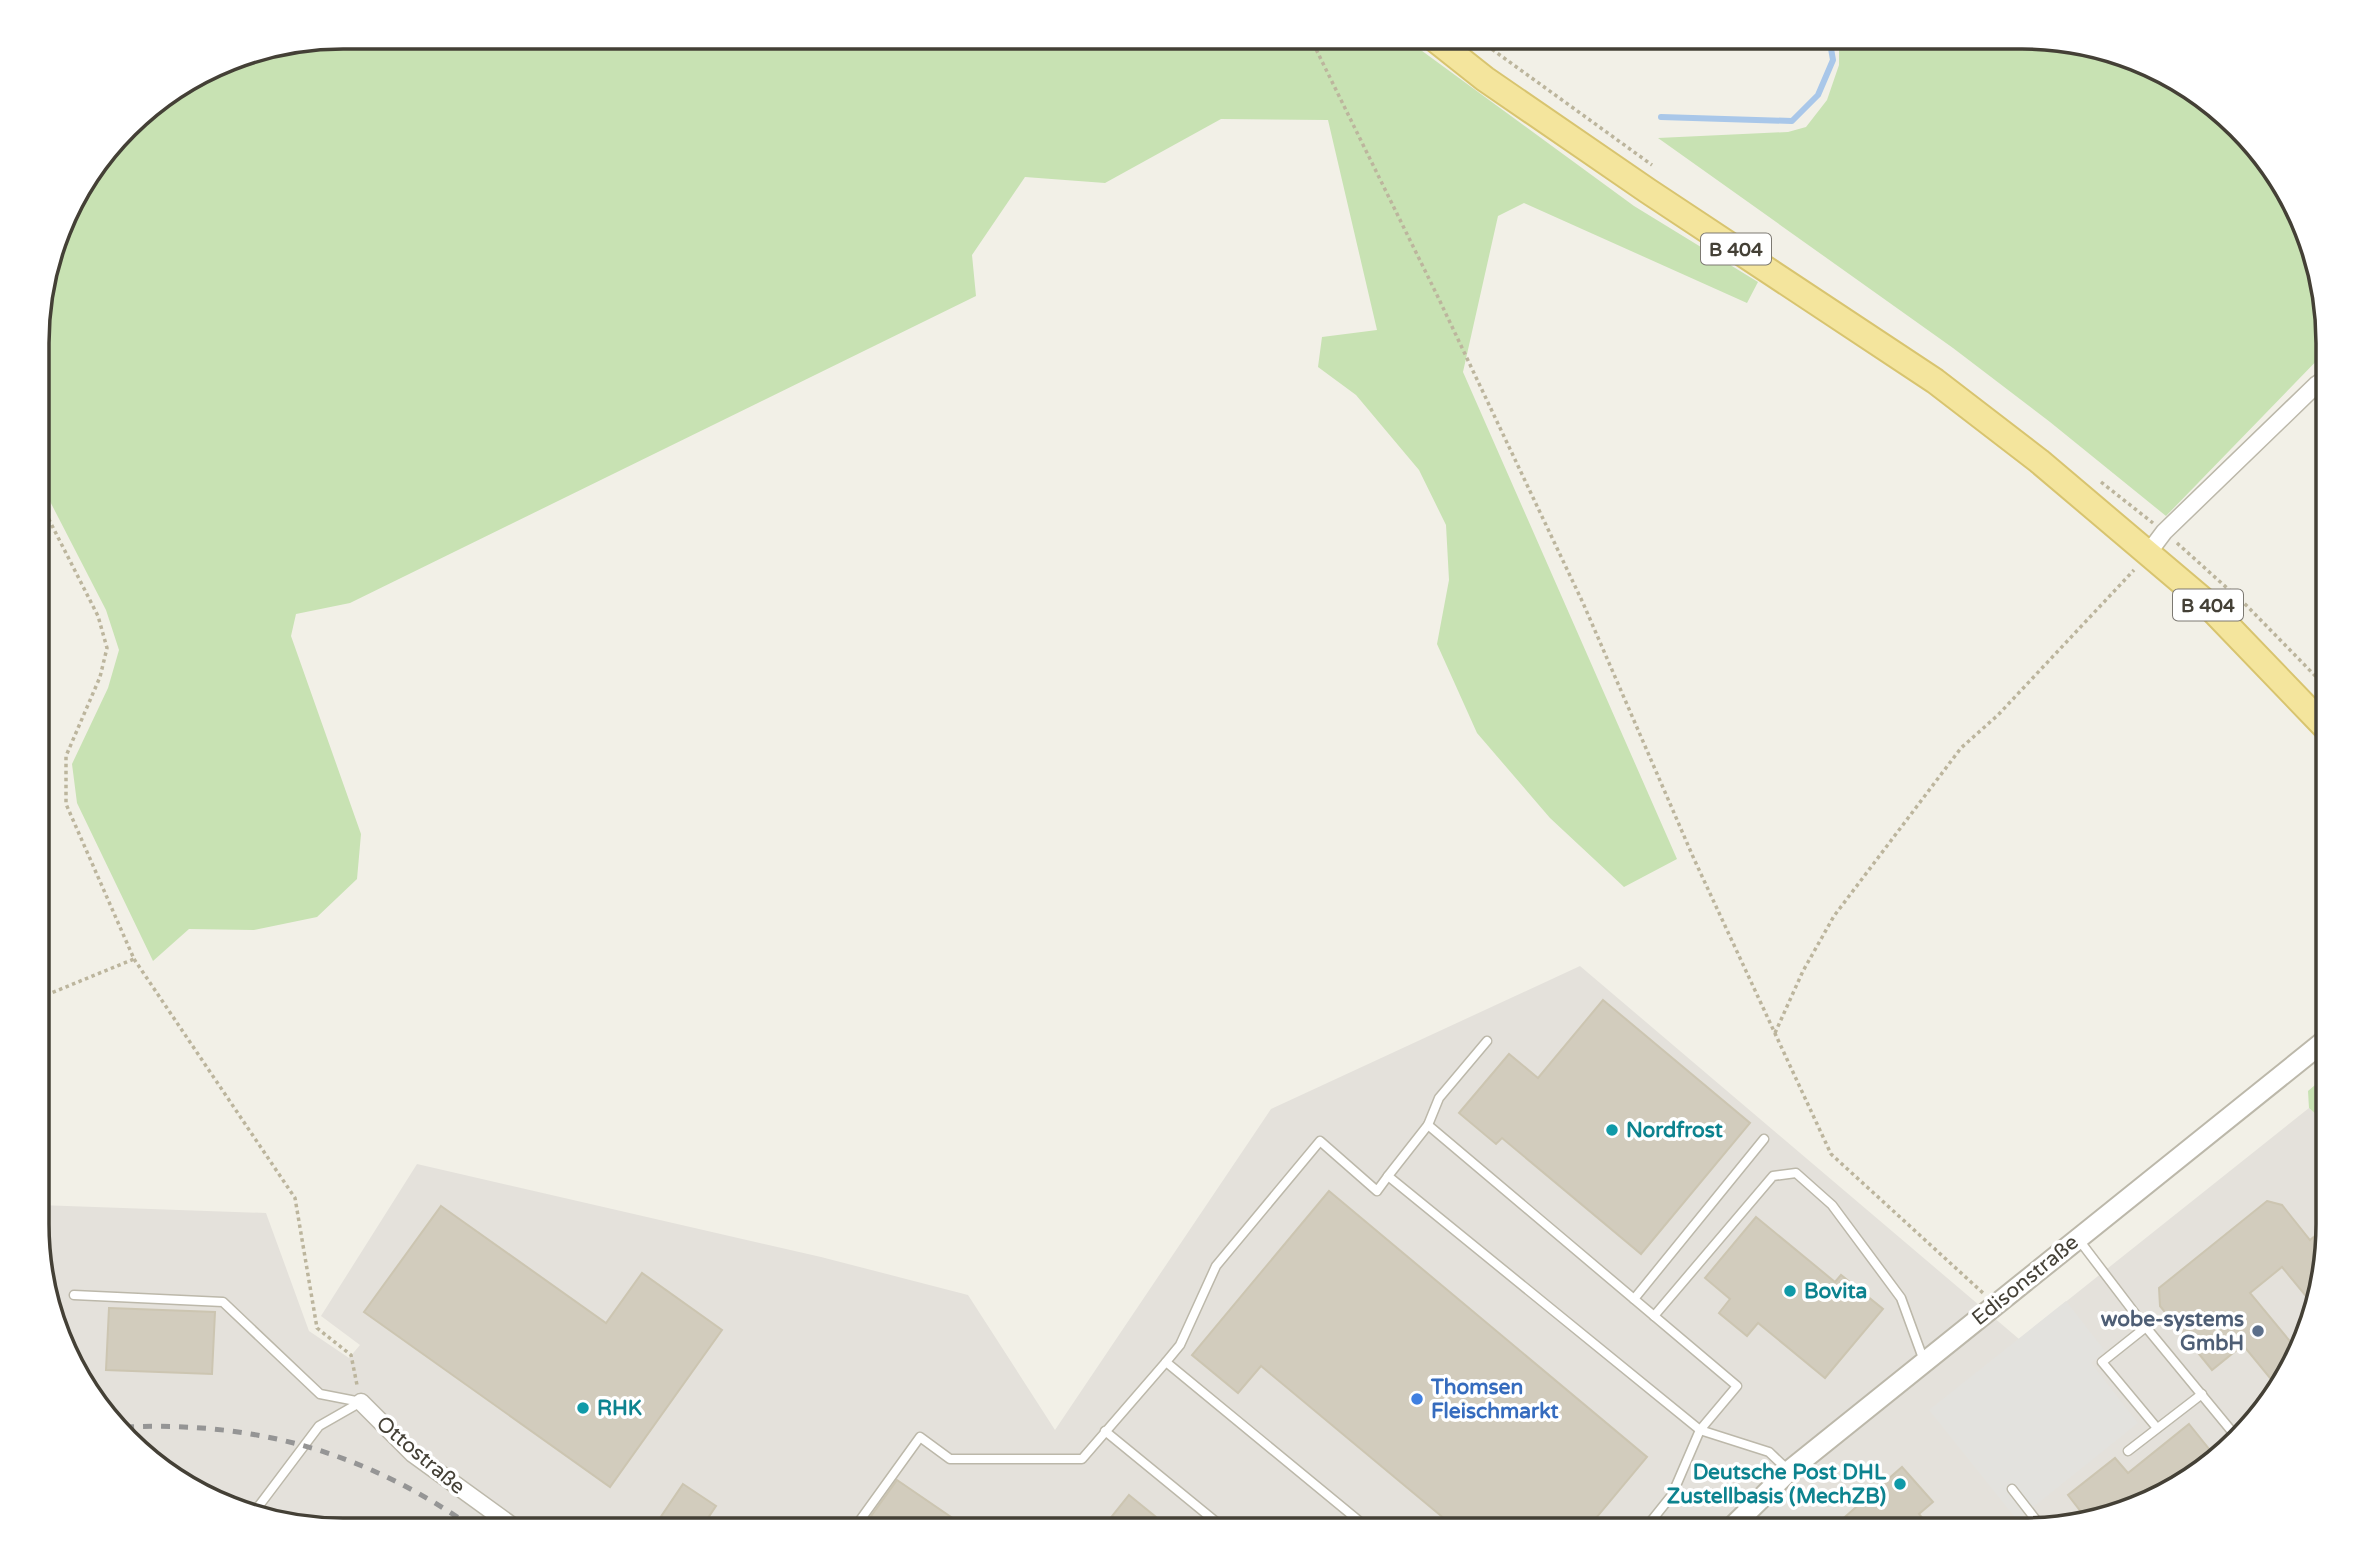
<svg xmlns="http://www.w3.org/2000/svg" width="2365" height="1567" font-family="'Varela Round',sans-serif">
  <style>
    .industrial { fill: #e4e1db }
    .green { fill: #c8e2b3 }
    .parking { fill: #e3e2de }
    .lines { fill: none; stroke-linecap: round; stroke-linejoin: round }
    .stream { stroke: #a9c7e9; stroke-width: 6 }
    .building { fill: #d2ccbd; stroke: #ccc5b1; stroke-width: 2 }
    .service-casing { stroke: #bcb8aa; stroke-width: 11 }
    .minor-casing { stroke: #bcb8aa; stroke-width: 19 }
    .tertiary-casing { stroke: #bcb8aa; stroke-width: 23 }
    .primary-casing { stroke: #d8c46f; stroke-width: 28 }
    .path { stroke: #bcb59d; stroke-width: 3.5; stroke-dasharray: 3.5 3.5; stroke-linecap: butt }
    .service { stroke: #fff; stroke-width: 8 }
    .minor { stroke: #fff; stroke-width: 16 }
    .tertiary { stroke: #fff; stroke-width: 19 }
    .primary { stroke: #f4e59d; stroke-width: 24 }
    .rail { stroke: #959595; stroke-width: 5; stroke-dasharray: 9 9; stroke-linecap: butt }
    .culture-dot { fill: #0f9aa8; stroke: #fff; stroke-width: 2.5 }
    .service-dot { fill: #5c6f8a; stroke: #fff; stroke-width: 2.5 }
    .shop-dot { fill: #3f7fe0; stroke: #fff; stroke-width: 2.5 }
    .labels { text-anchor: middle; stroke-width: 7; stroke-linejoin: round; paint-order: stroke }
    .shield { fill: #fff; stroke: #7c7972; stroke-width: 2 }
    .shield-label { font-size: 19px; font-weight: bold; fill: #444036 }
    .culture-label { font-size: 21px; font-weight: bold; fill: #0d838f; stroke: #fff; text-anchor: start }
    .street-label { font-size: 21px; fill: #444036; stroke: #fff }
    .service-label { font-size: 21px; font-weight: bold; fill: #4e5e75; stroke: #fff; text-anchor: end }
    .shop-label { font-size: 21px; font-weight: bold; fill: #366cbe; stroke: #fff; text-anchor: start }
    .rim { fill: none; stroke: #444036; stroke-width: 3.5 }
  </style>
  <rect width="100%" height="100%" fill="#f2f0e7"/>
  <polygon class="industrial" points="1580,966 2019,1339 2309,1108 2328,1125 2328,1244 2312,1322 2276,1395 2175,1489 2042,1530 342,1530 245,1514 172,1478 78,1378 39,1264 39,1205 266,1213 309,1331 349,1358 360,1345 321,1316 417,1164 821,1257 968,1295 1055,1430 1271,1109"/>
  <g class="green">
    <polygon points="343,37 1403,37 1634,206 1758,282 1747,303 1524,203 1498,216 1463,372 1677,859 1624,887 1550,818 1477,733 1437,644 1449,580 1446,525 1419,470 1356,395 1318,367 1322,337 1377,330 1328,120 1221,119 1105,183 1025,177 972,255 976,296 350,603 296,614 291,636 361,834 357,879 317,917 254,930 189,929 153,961 77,803 72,764 108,688 119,650 106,610 39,480 39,303 68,207 141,113 226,60"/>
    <polygon points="1839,37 2023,37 2120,53 2193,89 2287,190 2328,323 2328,349 2166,516 2050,422 1953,348 1658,138 1788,132 1806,127 1827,100 1839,65"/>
    <polygon points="2328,1074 2328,1125 2309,1108 2308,1091"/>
  </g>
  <polygon class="parking" points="2066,1301 2105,1351 2091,1363 2138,1423 2017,1520 1929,1410"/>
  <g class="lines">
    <polyline class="stream" points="1661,117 1792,121 1818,95 1833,60 1829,37"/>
  </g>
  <g class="building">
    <polygon points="1603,1000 1750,1123 1641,1254 1502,1138 1496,1144 1459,1113 1509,1054 1538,1078"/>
    <polygon points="1329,1191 1647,1457 1586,1530 1458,1530 1261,1366 1238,1393 1192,1355"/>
    <polygon points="2267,1201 2282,1205 2310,1240 2328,1225 2328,1244 2315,1307 2282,1267 2250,1293 2298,1351 2279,1389 2243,1345 2212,1370 2160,1306 2159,1288"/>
    <polygon points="441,1206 606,1323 642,1273 722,1330 610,1487 364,1312"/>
    <polygon points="1756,1217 1835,1282 1841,1275 1883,1309 1825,1378 1758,1323 1747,1336 1719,1313 1730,1299 1705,1278"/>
    <polygon points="109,1308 215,1312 212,1374 106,1370"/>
    <polygon points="2189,1424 2213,1454 2175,1489 2085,1517 2068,1495 2115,1458 2128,1473"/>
    <polygon points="1902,1467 1933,1502 1919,1514 1932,1530 1830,1530"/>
    <polygon points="897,1480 970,1530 861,1530"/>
    <polygon points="683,1484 716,1506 700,1530 673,1530 658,1521"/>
    <polygon points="1129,1495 1172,1530 1101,1530"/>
  </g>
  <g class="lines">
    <g class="service-casing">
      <g id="service">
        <polyline points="1428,1125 1439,1098 1487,1041"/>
        <polyline points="1388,1176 1428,1125 1737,1386 1700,1430 1672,1495 1648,1525"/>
        <polyline points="2079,1240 2140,1320 2234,1434"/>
        <polyline points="74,1295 223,1302 320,1394 361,1402"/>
        <polyline points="1634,1299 1764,1139"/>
        <polyline points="1654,1316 1773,1176 1796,1173 1832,1205 1901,1298 1924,1361"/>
        <polyline points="2146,1327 2102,1362 2157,1428"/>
        <polyline points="1105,1431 1226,1530"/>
        <polyline points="2128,1451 2202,1394"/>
        <polyline points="2012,1489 2043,1529"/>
        <polyline points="252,1515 319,1426 361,1402"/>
        <polyline points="853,1530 920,1437 950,1459 1082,1459 1166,1362"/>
        <polyline points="1370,1530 1166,1362 1180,1345 1216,1266 1320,1141 1377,1191 1388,1176 1700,1430 1769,1452 1789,1471"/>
      </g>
    </g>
    <g class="minor-casing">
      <g id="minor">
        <polyline points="2149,552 2164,532 2316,385 2328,377"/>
        <polyline points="361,1402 413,1454 518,1530"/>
      </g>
    </g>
    <g class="tertiary-casing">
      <polyline id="tertiary" points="1729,1530 1789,1471 2328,1038"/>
    </g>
    <g class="primary-casing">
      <polyline id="primary" points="1432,37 1485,79 1648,191 1935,381 2039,461 2202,599 2328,730"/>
    </g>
    <g class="path">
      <polyline points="1310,37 1437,295 1583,603 1694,859 1831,1154 1983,1293"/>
      <polyline points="1475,37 1652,165"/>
      <polyline points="2101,482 2153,523"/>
      <polyline points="39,500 98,616 107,648 100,677 66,756 66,804 134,959 39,998"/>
      <polyline points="2177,543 2247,606 2328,689"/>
      <polyline points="134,959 295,1198 317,1328 351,1355 357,1385"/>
      <polyline points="1775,1033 1803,971 1834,916 1961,748 1998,715 2134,570"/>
    </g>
    <use href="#service" class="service"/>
    <use href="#minor" class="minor"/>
    <use href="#tertiary" class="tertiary"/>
    <use href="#primary" class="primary"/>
    <path class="rail" d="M125,1427C257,1421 368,1453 476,1530"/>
  </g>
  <g class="culture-dot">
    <circle cx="1612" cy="1130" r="7"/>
    <circle cx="1790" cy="1291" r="7"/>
    <circle cx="583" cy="1408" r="7"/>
    <circle cx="1900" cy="1484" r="7"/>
  </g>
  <circle class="service-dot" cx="2258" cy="1331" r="7"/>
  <circle class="shop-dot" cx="1417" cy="1399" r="7"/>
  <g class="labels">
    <g class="shield">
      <rect x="1701" y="233.5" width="70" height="31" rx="5"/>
      <rect x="2173" y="589.5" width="70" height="31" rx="5"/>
    </g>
    <g class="shield-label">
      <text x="1736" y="256">B 404</text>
      <text x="2208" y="612">B 404</text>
    </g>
    <g class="culture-label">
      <text x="1626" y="1137">Nordfrost</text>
      <text x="1804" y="1298">Bovita</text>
      <text x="597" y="1415">RHK</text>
      <text x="1886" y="1479" text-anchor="end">Deutsche Post DHL<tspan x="1886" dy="24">Zustellbasis (MechZB)</tspan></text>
    </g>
    <g class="street-label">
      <text transform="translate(2025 1280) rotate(-39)" y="7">Edisonstraße</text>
      <text transform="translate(421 1455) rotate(40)" y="7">Ottostraße</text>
    </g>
    <g class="service-label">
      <text x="2244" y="1326">wobe-systems<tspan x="2244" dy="24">GmbH</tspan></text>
    </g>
    <g class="shop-label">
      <text x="1431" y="1394">Thomsen<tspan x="1431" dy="24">Fleischmarkt</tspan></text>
    </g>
  </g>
  <path d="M0 0H2365V1567H0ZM343 49H2022A294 294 0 0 1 2316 343V1224A294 294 0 0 1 2022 1518H343A294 294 0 0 1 49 1224V343A294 294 0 0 1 343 49Z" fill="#fff" fill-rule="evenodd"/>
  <path class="rim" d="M343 49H2022A294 294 0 0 1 2316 343V1224A294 294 0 0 1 2022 1518H343A294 294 0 0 1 49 1224V343A294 294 0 0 1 343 49Z"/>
</svg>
